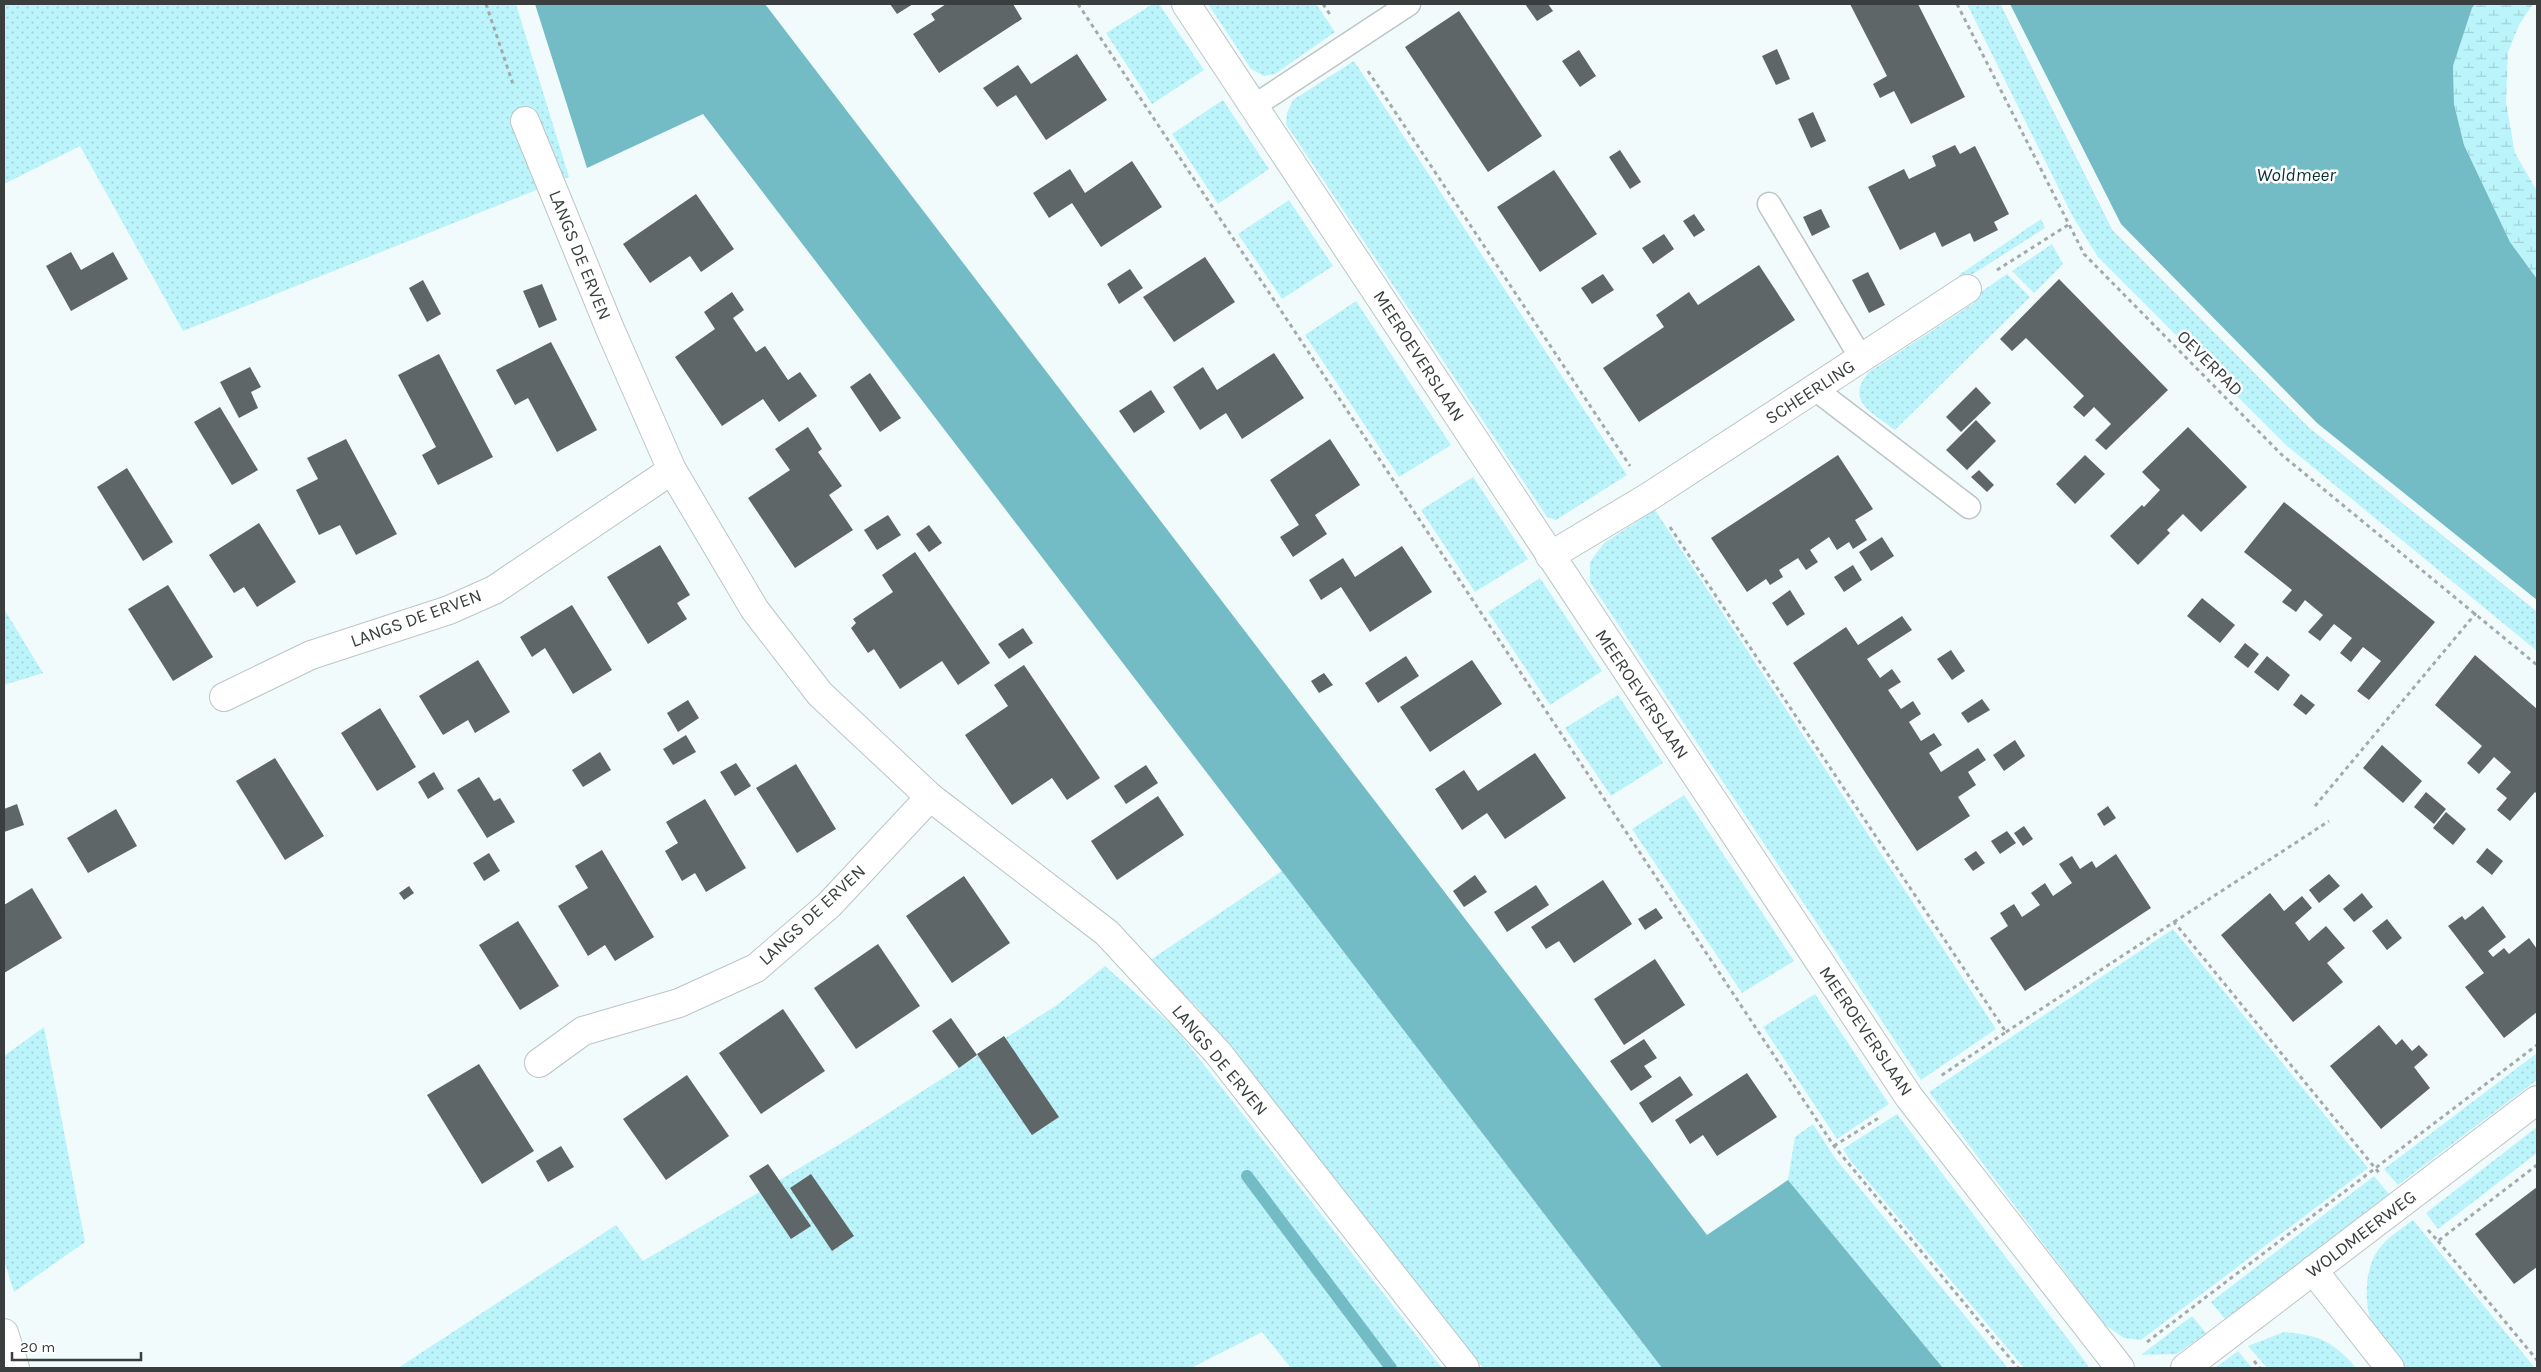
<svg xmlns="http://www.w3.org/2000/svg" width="2541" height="1372" font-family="Karla,sans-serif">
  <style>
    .grass { fill: url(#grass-dots) }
    .wetland { fill: url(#wetland-marsh) }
    .water { fill: #73bcc5 }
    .pier { fill: #f1fbfc }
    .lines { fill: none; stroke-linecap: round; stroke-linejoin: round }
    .stream { stroke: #73bcc5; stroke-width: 12 }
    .building { fill: #5e6667 }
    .service-casing { stroke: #bdc5c6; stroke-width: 25 }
    .minor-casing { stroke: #bdc5c6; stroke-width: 30 }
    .secondary-casing { stroke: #bdc5c6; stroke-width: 30 }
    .path { stroke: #a3aaab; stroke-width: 3; stroke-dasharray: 4 4; stroke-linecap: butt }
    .service { stroke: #fff; stroke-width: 22 }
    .minor { stroke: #fff; stroke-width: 28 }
    .secondary { stroke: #fff; stroke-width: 28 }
    .labels { text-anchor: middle; stroke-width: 5; stroke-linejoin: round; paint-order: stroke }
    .street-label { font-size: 18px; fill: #3a3e3e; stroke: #fff }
    .water-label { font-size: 19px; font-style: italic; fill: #0a3034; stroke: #fff }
  </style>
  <defs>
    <pattern id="grass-dots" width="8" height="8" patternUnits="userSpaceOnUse" patternTransform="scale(1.25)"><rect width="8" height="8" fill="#bcf4fb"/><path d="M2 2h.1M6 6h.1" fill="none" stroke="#a2d2d8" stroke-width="1.8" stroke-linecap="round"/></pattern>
    <pattern id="wetland-marsh" width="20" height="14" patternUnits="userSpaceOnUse" patternTransform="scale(1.25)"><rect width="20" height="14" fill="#bcf4fb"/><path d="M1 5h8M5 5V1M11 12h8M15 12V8" fill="none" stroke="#a2d2d8"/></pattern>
  </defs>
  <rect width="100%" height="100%" fill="#f1fbfc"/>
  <g class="grass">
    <polygon points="4,4 516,4 569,177 183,331 80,146 4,184"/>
    <polygon points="1153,4 1159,4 1204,70 1152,104 1106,33"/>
    <polygon points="1208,4 1316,4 1335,32 1275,74 1264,76 1251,69"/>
    <polygon points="1967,4 2000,4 2112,230 2309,428 2537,612 2537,651 2286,445 2098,257 2073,217"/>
    <polygon points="1354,61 1627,475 1556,520 1547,517 1286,124 1287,113 1293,100"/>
    <polygon points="1223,100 1269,169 1218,204 1172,134"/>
    <polygon points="1289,200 1333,266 1282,299 1238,234"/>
    <polygon points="2041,219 2045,228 1962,281 1959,275"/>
    <polygon points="2052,244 2063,264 2034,293 2012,271"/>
    <path d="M2007,274L2030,297L1895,430C1873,413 1844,401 1869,372L1974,303L1972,298Z"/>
    <polygon points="1356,301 1451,445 1399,477 1305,335"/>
    <polygon points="1473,477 1528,559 1475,592 1421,510"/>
    <polygon points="1655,510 1996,1029 1921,1080 1590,582 1590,562 1604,543"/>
    <polygon points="1540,578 1602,671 1550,705 1488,612"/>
    <polygon points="4,609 43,673 4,685"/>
    <polygon points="1618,695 1663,763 1611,796 1565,728"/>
    <polygon points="1684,795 1794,961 1742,993 1632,829"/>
    <polygon points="1282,871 1662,1368 1483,1368 1198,1008 1149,961"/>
    <polygon points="2173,929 2368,1168 2141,1340 2124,1338 2104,1324 1929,1092"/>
    <polygon points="1105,966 1175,1028 1442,1368 1291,1368 1262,1332 1191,1368 398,1368 616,1225 643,1261 840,1144 1057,1005"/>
    <polygon points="1815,994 1889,1104 1837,1139 1763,1027"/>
    <polygon points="44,1027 85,1242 14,1292 4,1260 4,1056"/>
    <polygon points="2537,1053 2537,1080 2398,1185 2384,1169"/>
    <polygon points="1897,1114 2087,1364 2089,1368 2024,1368 1850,1160 1843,1149"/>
    <polygon points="1813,1124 1835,1158 2008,1368 1943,1368 1788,1180 1795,1137"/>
    <polygon points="2537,1127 2537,1153 2438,1229 2426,1213"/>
    <polygon points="2374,1176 2389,1194 2225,1319 2211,1302"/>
    <path d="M2413,1220L2535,1368H2406C2396,1356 2381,1343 2374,1329C2363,1306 2363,1264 2383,1244C2391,1235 2403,1228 2413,1220Z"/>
    <polygon points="2192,1316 2206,1333 2177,1354 2141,1355"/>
    <path d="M2284,1332C2319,1335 2333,1341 2356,1368H2267L2248,1346Z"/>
    <polygon points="2238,1351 2252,1368 2215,1368"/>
  </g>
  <polygon class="wetland" points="2475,4 2533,4 2519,25 2508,52 2506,103 2515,153 2537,191 2537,279 2510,242 2464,145 2454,104 2453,66 2472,8"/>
  <g class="water">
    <polygon points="535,4 765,4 1707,1235 1788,1180 1943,1368 1662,1368 703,114 587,168"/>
    <polygon points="2000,4 2475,4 2472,8 2453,66 2454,104 2464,145 2510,242 2537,279 2537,612 2309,428 2112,230"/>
  </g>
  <polygon class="pier" points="2000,4 2010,4 2121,224 2317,423 2537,600 2537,612 2309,428 2112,230"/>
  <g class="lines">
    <polyline class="stream" points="1247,1176 1391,1368"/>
  </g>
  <g class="building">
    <polygon points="890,4 913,4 897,14"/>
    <polygon points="946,4 1013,4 1022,19 939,73 913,34 935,20 931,14"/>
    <polygon points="1525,4 1548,4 1553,11 1537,21"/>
    <polygon points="1850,4 1918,4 1965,97 1911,124 1894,91 1880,98 1873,84 1887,76"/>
    <polygon points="1459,11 1542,136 1488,172 1405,47"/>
    <polygon points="1777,49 1790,79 1776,85 1762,56"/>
    <polygon points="1579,50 1596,76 1580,87 1562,61"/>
    <polygon points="1077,54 1107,100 1046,140 1016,95 997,107 983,88 1018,65 1031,84"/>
    <polygon points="1813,112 1826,141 1811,148 1798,119"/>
    <polygon points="1955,145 1960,154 1975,146 2009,214 1994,222 1998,230 1974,242 1970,233 1942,247 1935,232 1900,250 1868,187 1904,169 1909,179 1936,166 1932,156"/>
    <polygon points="1620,150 1641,182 1630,189 1609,157"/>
    <polygon points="1132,161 1162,207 1101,247 1072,203 1049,218 1033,193 1070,169 1085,193"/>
    <polygon points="1554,170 1597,234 1540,272 1497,207"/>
    <polygon points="696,194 734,249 701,272 690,256 650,283 623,244"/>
    <polygon points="1821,209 1830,227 1812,236 1803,217"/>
    <polygon points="1694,214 1705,230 1694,237 1683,221"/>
    <polygon points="1664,234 1674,249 1653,264 1642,248"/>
    <polygon points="71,252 81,270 113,252 128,279 71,311 46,266"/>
    <polygon points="1205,257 1235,302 1174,342 1143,297"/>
    <polygon points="1759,265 1795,320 1639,422 1603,368 1664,327 1656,315 1689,292 1698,305"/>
    <polygon points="1130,269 1143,288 1119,304 1107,284"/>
    <polygon points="1868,272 1885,305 1869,313 1852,280"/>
    <polygon points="1603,274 1614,290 1592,304 1581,288"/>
    <polygon points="2059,279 2168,390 2106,450 2095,440 2111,424 2094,407 2084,417 2073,407 2084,396 2026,338 2012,351 2000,339"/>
    <polygon points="423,280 441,314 427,322 409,288"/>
    <polygon points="542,284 557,320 539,328 523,291"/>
    <polygon points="732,292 744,310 733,318 756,352 765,346 788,380 800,372 817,396 779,422 763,399 722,426 675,357 715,329 704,312"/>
    <polygon points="551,342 597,430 557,452 528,398 515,405 496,370"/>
    <polygon points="1274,353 1304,398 1242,439 1226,413 1200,430 1173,387 1203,367 1217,390"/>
    <polygon points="439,354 493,457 438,485 422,455 436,447 398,375"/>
    <polygon points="250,367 261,387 251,392 258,408 239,418 220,382"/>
    <polygon points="870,373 901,418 880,432 850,387"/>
    <polygon points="1976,387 1991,403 1961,432 1946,417"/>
    <polygon points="1151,390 1165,412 1134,433 1119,411"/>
    <polygon points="220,407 258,470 232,485 194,422"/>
    <polygon points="1976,420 1996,441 1967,470 1946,450"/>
    <polygon points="808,427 822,449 818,452 842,486 829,495 853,530 795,568 748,498 790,470 775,449"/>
    <polygon points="2188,427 2247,487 2201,532 2183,514 2167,530 2170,533 2138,565 2110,536 2142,505 2144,507 2160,490 2142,472"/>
    <polygon points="346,439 397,534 356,555 340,525 319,535 296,490 318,479 307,458"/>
    <polygon points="1330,439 1360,485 1315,515 1327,534 1293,557 1280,537 1299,525 1270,480"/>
    <polygon points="1838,455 1873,509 1855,520 1867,540 1853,549 1849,542 1837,550 1829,537 1810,550 1818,562 1806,570 1798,558 1779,570 1783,577 1770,585 1766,579 1747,592 1711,538"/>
    <polygon points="2085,455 2105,474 2075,504 2056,484"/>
    <polygon points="127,468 173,542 143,561 97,487"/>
    <polygon points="1979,470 1994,485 1987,492 1971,477"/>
    <polygon points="2284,502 2435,622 2369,700 2357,691 2381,661 2363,647 2351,662 2340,653 2352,638 2334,624 2320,641 2308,632 2323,615 2305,600 2296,612 2282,602 2292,590 2244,552"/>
    <polygon points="888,515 901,535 877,550 864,530"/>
    <polygon points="259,523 296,582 257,607 244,587 234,593 209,555"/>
    <polygon points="929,525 942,543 929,552 916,534"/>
    <polygon points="1882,537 1894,556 1871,571 1859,552"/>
    <polygon points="660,545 690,595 677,603 687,619 648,644 607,577"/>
    <polygon points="1402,546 1432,592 1370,632 1341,587 1321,600 1309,580 1343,558 1355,577"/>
    <polygon points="915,552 990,663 958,685 942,661 900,689 874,649 868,653 851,628 856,623 853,619 893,592 882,575"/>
    <polygon points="1853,565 1862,580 1844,592 1834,577"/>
    <polygon points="168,585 213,657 173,681 128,609"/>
    <polygon points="1790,590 1805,614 1787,626 1772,603"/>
    <polygon points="2202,598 2235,625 2220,643 2187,616"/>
    <polygon points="572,605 612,670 573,694 545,648 532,657 520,637"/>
    <polygon points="1902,616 1912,630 1867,659 1880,678 1892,669 1901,682 1888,690 1901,709 1913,701 1921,714 1909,722 1921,741 1934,733 1942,745 1929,753 1941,772 1978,748 1986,760 1968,772 1976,785 1958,797 1970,816 1917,851 1793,663 1846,627 1858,645"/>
    <polygon points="1023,628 1033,643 1009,659 998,644"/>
    <polygon points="2245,643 2259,654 2248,668 2234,657"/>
    <polygon points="1951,650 1965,671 1952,680 1937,659"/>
    <polygon points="2475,655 2537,709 2537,794 2535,792 2510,821 2497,810 2507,798 2496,789 2511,772 2494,757 2479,774 2467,763 2482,746 2435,705"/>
    <polygon points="1406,656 1419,676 1378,703 1365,683"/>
    <polygon points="2267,656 2290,675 2278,691 2254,672"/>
    <polygon points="478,660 510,712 475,733 468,720 443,735 419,696"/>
    <polygon points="1472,660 1502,704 1430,752 1400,707"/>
    <polygon points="1024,665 1100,778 1067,800 1052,778 1012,805 965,735 1008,706 994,685"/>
    <polygon points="1324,673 1333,685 1319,693 1311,681"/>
    <polygon points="2301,694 2315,705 2306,715 2293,705"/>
    <polygon points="1982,699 1990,710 1968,723 1961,713"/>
    <polygon points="688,700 699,718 678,732 667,713"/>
    <polygon points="380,708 416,767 377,791 341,733"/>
    <polygon points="686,735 696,752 673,765 663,749"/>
    <polygon points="2015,740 2025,756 2004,771 1993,755"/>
    <polygon points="2382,745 2422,781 2403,803 2363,768"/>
    <polygon points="600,752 611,770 583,787 572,770"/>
    <polygon points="1535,753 1566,798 1505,839 1487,813 1462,830 1435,789 1464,770 1478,791"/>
    <polygon points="275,758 324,836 285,860 236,781"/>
    <polygon points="736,763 751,786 735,796 720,772"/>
    <polygon points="796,764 836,829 797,853 756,788"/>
    <polygon points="1146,765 1158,783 1126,804 1114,786"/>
    <polygon points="434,772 444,789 428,799 418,782"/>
    <polygon points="479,777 494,801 500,798 515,822 487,838 457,790"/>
    <polygon points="2426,792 2446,809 2434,824 2414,807"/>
    <polygon points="1158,796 1184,835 1117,880 1091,841"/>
    <polygon points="705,799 746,868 706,892 695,873 682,881 665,851 678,843 666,822"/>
    <polygon points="17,804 24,825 4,832 4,809"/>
    <polygon points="2108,806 2116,818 2104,826 2097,814"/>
    <polygon points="116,809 137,846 88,873 67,838"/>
    <polygon points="2446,812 2466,829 2453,845 2433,828"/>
    <polygon points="2024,826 2033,839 2023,846 2014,833"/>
    <polygon points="2007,831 2016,843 2000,854 1991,841"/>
    <polygon points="2487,848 2503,861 2492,875 2476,862"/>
    <polygon points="602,850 654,937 615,961 605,945 588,956 558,906 588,888 575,866"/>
    <polygon points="1976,851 1985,863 1973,871 1964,859"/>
    <polygon points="489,853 500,871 484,881 473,863"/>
    <polygon points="2116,854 2151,908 2025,991 1990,938 2008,926 2000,913 2014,904 2022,917 2040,905 2031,893 2045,883 2053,896 2072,883 2059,864 2072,856 2080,869 2092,861 2096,868"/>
    <polygon points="2329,874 2340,886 2319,903 2309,890"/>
    <polygon points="1475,875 1487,892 1464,907 1453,891"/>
    <polygon points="964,876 1010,943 952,983 906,916"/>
    <polygon points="1603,880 1632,924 1574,963 1559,941 1546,949 1531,927"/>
    <polygon points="1536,885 1549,905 1507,932 1494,912"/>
    <polygon points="409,886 414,893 404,900 399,893"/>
    <polygon points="32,888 62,938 4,973 4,905"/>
    <polygon points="2270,893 2284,911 2302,896 2312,908 2295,923 2309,941 2326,926 2345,948 2327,963 2343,982 2293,1022 2221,935"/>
    <polygon points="2362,893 2373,907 2354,922 2343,909"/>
    <polygon points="2483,906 2506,937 2488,951 2493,957 2504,948 2509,954 2529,938 2537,949 2537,1012 2504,1038 2465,987 2484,973 2448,926 2462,916 2465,920"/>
    <polygon points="1656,908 1663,918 1645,930 1638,919"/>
    <polygon points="2387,919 2402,938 2387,950 2372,931"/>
    <polygon points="518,921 559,986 520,1010 479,945"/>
    <polygon points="878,944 920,1006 856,1049 814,988"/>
    <polygon points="1655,959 1685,1005 1624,1045 1594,999"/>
    <polygon points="783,1009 825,1071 761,1114 719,1053"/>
    <polygon points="951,1018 977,1055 959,1068 932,1031"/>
    <polygon points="2379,1025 2396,1045 2402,1039 2412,1051 2419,1045 2428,1055 2414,1067 2430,1088 2381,1129 2330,1066"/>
    <polygon points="1004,1036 1059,1117 1032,1135 977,1054"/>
    <polygon points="1644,1039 1657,1058 1644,1066 1652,1077 1631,1091 1610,1061"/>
    <polygon points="479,1064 534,1151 482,1184 427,1095"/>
    <polygon points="1747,1073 1777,1117 1717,1156 1703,1135 1690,1144 1675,1120"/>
    <polygon points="687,1075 729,1136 666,1180 623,1119"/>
    <polygon points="1680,1076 1693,1095 1652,1123 1639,1103"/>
    <polygon points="561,1146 574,1167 548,1182 536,1161"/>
    <polygon points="768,1164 811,1226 791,1239 749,1176"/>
    <polygon points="811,1174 854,1236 832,1251 790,1188"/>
    <polygon points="2537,1187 2537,1267 2514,1284 2475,1234"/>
  </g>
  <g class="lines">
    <g class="service-casing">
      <g id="service">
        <polyline points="1254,106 1409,4"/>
        <polyline points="1769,204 1861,358"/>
        <polyline points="1815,389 1969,507"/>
      </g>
    </g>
    <g class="minor-casing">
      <g id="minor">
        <polyline points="1186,4 1909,1097 2120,1368"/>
        <polyline points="525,121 610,329 672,470 755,610 820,694 930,797 1107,933 1218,1053 1465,1368"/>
        <polyline points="1550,556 1650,496 1967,289"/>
        <polyline points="224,697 311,655 449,610 494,590 672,470"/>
        <polyline points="539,1063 583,1031 679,1003 756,968 829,905 930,797"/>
        <polyline points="2313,1270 2390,1368"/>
        <polyline points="2185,1368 2537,1100"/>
      </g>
    </g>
    <g class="secondary-casing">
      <polyline id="secondary" points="4,1333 15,1368"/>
    </g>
    <g class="path">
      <polyline points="486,4 514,87"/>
      <polyline points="1078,4 1834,1146 2018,1368"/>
      <polyline points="1323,4 1331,16"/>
      <polyline points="1957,4 2084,254 2282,455 2537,665"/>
      <polyline points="1368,71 1630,466"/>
      <polyline points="1997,270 2068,225"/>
      <polyline points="1670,527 2006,1032 1939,1077"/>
      <polyline points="2315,806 2476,613"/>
      <polyline points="2174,922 2329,821"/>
      <polyline points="2006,1032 2174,922 2380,1174"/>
      <polyline points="1834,1146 1880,1117"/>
      <polyline points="2428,1230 2438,1241 2537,1165"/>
      <polyline points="2438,1241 2537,1360"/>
      <polyline points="2147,1342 2537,1045"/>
      <polyline points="2254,1361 2260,1368"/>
    </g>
    <use href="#service" class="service"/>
    <use href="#minor" class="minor"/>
    <use href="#secondary" class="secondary"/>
  </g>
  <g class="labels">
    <g class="street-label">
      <text transform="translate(580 255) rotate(68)" y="6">LANGS DE ERVEN</text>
      <text transform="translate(1419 356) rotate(57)" y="6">MEEROEVERSLAAN</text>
      <text transform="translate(2210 363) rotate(45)" y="6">OEVERPAD</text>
      <text transform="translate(1810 392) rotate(-33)" y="6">SCHEERLING</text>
      <text transform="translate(416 618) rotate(-20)" y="6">LANGS DE ERVEN</text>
      <text transform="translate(1642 694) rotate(56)" y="6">MEEROEVERSLAAN</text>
      <text transform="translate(812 915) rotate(-43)" y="6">LANGS DE ERVEN</text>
      <text transform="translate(1866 1031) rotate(56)" y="6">MEEROEVERSLAAN</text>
      <text transform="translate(1220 1060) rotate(50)" y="6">LANGS DE ERVEN</text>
      <text transform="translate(2361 1234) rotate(-37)" y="6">WOLDMEERWEG</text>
    </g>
    <g class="water-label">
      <text x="2296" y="181">Woldmeer</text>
    </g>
  </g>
  <rect width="2541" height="1372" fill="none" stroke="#3a3e3e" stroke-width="10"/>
  <path d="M12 1352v8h129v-8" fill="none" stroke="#3a3e3e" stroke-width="2.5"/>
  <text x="20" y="1352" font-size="15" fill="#3a3e3e" stroke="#ffffff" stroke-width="4" paint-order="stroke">20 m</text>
</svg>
